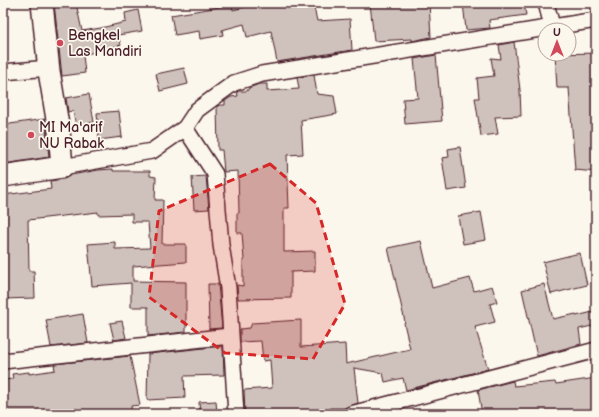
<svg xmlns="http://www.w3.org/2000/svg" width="599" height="417" font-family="'Balsamiq Sans',sans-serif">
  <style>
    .building { fill: #cfc2bc; stroke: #4a1f2b }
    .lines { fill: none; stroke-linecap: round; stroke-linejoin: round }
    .street-casing { stroke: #4a1f2b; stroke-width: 18 }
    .secondary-casing { stroke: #4a1f2b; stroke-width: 24 }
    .street { stroke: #fbf7ec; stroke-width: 15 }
    .secondary { stroke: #fbf7ec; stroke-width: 21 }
    .marked { fill: #d62828; fill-opacity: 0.2; stroke: #d62828; stroke-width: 3; stroke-dasharray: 8 5; stroke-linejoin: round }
    .poi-dot { fill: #d1495b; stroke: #fbf7ec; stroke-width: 1.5 }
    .labels { text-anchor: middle; stroke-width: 3.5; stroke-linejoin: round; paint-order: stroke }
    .poi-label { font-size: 14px; fill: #4a1f2b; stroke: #fbf7ec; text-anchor: start }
  </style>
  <rect width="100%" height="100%" fill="#fbf7ec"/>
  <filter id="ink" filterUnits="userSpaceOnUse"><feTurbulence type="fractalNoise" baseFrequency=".025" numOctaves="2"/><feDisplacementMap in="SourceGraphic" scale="8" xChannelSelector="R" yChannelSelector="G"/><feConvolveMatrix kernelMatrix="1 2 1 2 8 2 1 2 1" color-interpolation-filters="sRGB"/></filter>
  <g filter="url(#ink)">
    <g class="building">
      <polygon points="54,3 76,3 82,31 101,28 126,22 125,13 138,10 142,31 118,35 121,45 83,55 85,73 62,76"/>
      <polygon points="260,3 313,3 317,21 350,19 352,50 277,62 271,31 247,37 244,24 222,30 223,35 200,39 199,31 175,35 171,15 232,5 233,10"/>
      <polygon points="370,3 429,3 431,37 412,41 412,39 374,41"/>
      <polygon points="463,3 524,3 526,15 489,20 490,28 466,30"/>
      <polygon points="514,42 520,90 521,116 495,117 498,134 481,136 475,98 479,98 477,78 494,76 491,58 501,59 499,45"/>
      <polygon points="596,53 596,172 575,170 569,88 557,88 555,54"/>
      <polygon points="436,55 442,121 405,124 403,99 418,98 414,59"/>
      <polygon points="184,68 188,84 160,91 156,74"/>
      <polygon points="314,75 317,94 334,96 337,114 301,120 303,154 287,155 289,208 284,208 284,252 315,251 315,271 291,272 291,298 238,299 237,285 243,286 243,260 244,260 242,233 237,233 237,213 239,213 238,171 224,172 222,150 218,150 217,107 219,105 225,105 225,101 231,97 238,96 237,92 238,91 247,91 249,88 259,84 267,84 267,91 299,89 297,77"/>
      <polygon points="89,94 94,122 76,126 73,111 68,112 66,98"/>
      <polygon points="119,111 122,137 99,140 97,113"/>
      <polygon points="45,119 49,157 3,164 3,125"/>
      <polygon points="460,147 466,188 447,191 442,158 449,157 448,149"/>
      <polygon points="113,169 113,171 150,171 150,176 156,177 155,200 163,200 162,244 186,244 186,262 133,266 133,281 186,282 186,332 148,336 148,307 131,307 131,283 92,286 88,244 115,242 115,249 150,248 148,222 132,222 132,214 98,215 98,212 28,220 29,271 34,271 35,298 3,299 3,195 51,189 50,181 64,179 71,175 82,173 98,170"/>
      <polygon points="206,176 209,209 194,210 192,177"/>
      <polygon points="481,212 486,240 463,244 458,216"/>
      <polygon points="421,241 432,288 470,278 474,291 492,286 497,302 490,304 495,322 475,327 488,369 406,390 403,378 385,382 383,373 354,368 358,403 345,408 330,408 330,412 301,414 245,414 244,390 272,388 270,360 263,361 261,341 240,342 240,329 250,328 252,323 301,320 301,347 345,344 346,364 410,349 404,323 405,322 388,248"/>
      <polygon points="580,253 587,285 551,294 543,262"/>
      <polygon points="208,284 218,284 222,328 209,329"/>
      <polygon points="544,284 553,319 576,314 576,316 593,312 596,325 579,329 581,344 537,356 522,290"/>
      <polygon points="83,314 88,343 51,347 46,320"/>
      <polygon points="122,321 126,338 114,340 110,323"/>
      <polygon points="223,346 224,375 184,376 185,398 147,400 148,354"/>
      <polygon points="130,356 140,405 131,406 132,414 3,414 3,380 13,379 12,374 29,372 29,374 55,370 54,364"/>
      <polygon points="596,378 596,414 482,414 478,390 513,381 514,386 555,382 556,384"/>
      <polygon points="216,401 217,414 200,414 199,402"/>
    </g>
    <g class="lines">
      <g class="street-casing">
        <g id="street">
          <polyline points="546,3 552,26"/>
          <polyline points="3,72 49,68"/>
          <polyline points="185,128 215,174 221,245 228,288 236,414"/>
          <polyline points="62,167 152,151 185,128 197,110 234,83 262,74 596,20"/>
          <polyline points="3,361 230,336"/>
          <polyline points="351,414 596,350"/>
        </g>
      </g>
      <g class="secondary-casing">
        <polyline id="secondary" points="3,176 62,167 59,131 49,71 42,3"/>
      </g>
      <use href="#street" class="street"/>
      <use href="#secondary" class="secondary"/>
    </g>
  </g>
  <path class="marked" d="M270,164L316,203L345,304L313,359L225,353L149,297L159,211Z"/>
  <g class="poi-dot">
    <circle cx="60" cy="43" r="4"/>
    <circle cx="31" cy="135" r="4"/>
  </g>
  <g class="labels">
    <g class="poi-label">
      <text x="68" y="40">Bengkel<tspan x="68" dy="16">Las Mandiri</tspan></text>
      <text x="39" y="132">MI Ma'arif<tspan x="39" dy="16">NU Rabak</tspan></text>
    </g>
  </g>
  <rect width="599" height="417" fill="none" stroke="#fbf7ec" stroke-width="16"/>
  <rect x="8" y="8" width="583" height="401" fill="none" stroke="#4a1f2b" stroke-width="1.5" filter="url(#ink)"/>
  <g transform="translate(557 42)"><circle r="19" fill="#fbf7ec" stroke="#b4a19f"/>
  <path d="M0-3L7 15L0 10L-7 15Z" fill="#d1495b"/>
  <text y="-6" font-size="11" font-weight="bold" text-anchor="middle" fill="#4a1f2b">U</text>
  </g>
</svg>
